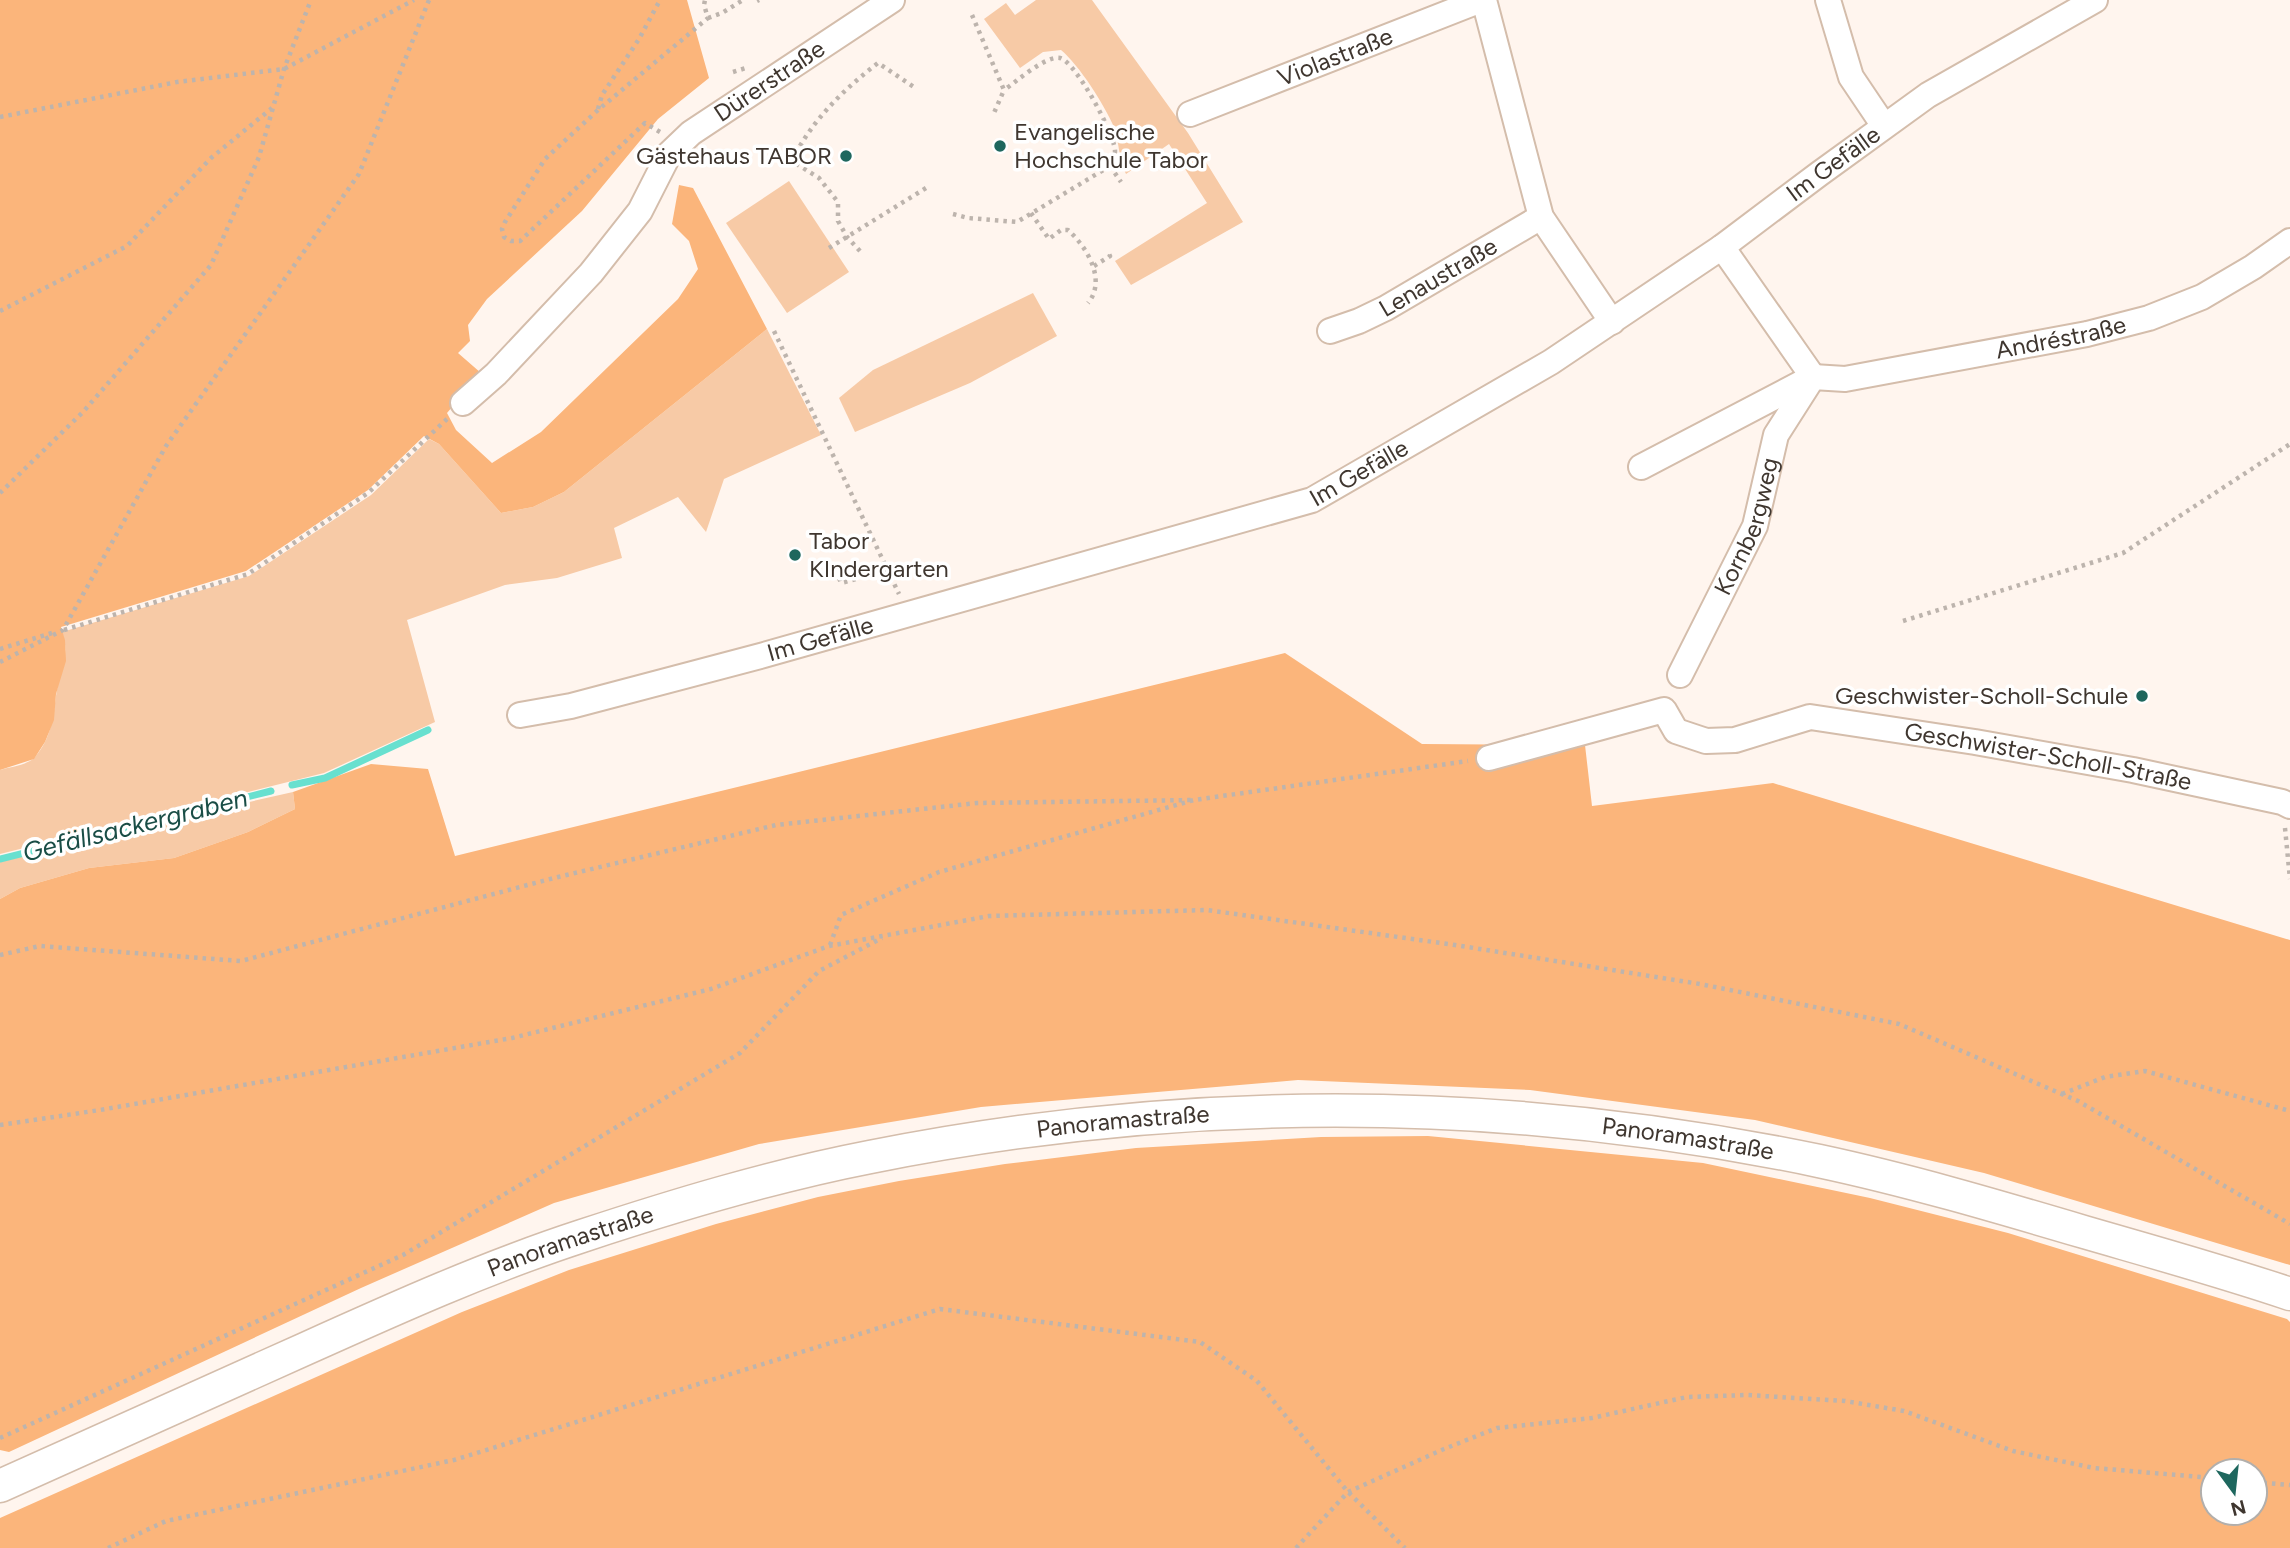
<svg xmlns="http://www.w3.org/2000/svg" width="2290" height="1548" font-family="Figtree,sans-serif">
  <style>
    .green { fill: #f7caa6 }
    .forest { fill: #fbb57b; fill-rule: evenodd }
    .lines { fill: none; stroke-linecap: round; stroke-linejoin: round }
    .stream { stroke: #68e0cf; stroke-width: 7 }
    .minor-casing { stroke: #d4bdab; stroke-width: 28 }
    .major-casing { stroke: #d4bdab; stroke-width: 35 }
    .path { stroke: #bdb4ad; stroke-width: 4.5; stroke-dasharray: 3.5 5; stroke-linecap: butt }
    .minor { stroke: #fff; stroke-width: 24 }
    .major { stroke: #fff; stroke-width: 32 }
    .poi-dot { fill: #1e675e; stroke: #fff; stroke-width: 2.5 }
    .labels { text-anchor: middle; stroke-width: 7; stroke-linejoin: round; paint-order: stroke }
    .street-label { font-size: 24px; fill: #3f362f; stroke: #fff }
    .poi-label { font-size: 24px; fill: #3f362f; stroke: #fff; text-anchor: start }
    .water-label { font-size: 26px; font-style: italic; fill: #194d46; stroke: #fff }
  </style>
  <rect width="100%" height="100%" fill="#fff5ee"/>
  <g class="green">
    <path d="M1036,0H1092L1188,133L1243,222L1131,285L1115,261L1207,203L1169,144L1126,174C1118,159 1120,144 1114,127C1104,104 1079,65 1061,50L1043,52L1020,68L984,19L1006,3L1015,15Z"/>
    <polygon points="789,181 849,272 787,313 726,223"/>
    <polygon points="1033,293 1057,336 970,383 855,432 839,398 873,370"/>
    <path d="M767,329L821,435L724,479L706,532L678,497L614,528L622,558L557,578L505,585L407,620L435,722L324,773L0,854V770C10,767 28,765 35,757C51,739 53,718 56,696C59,673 71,656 62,632L249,576L371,495L429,439L439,444L501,513L533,507L564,492Z"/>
    <polygon points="293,792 295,809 248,832 174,858 89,868 20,888 0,899 0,862 139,827"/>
  </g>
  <g class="forest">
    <polygon points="0,0 687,0 709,78 658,119 582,211 487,299 468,325 470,341 458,353 481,373 447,413 456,430 492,463 541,432 678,299 698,269 689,241 672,224 679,185 693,188 767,329 564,492 533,507 501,513 439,444 424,436 368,490 246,571 61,627 65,640 66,661 56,694 54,720 45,742 34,759 0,770"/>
    <polygon points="1285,653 1422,744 1585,745 1592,806 1773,783 2290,940 2290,1265 1984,1173 1755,1120 1530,1090 1298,1080 981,1107 759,1144 554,1203 361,1288 9,1452 0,1450 0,899 20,888 89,868 174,858 248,832 295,809 293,792 371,764 428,769 455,856"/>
    <path d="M1428,1136L1703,1163L1870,1198L2008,1233L2287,1319L2290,1322V1548H0V1518L462,1312L569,1270L716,1224L818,1197L899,1181L1005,1164L1136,1148L1321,1137ZM2213,1471H2255V1513H2213Z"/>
  </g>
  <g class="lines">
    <g class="stream">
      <polyline points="292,785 325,778 428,730"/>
      <polyline points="0,859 271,791"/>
    </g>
    <g class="minor-casing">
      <g id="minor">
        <polyline points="1484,0 1541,217 1612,322"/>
        <polyline points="1828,0 1851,77 1884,126"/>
        <path id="s1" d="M1190,114L1481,0"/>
        <polyline points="1722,247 1813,377"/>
        <path id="s2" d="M1330,331L1359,321L1386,308L1541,217"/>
        <path id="s3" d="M463,403L496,374L591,273L640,211L669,154L691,133L892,0"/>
        <path id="s4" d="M1641,467L1813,377L1845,379L2087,334L2149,318L2202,297L2253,267L2290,241"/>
        <path id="s5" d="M1680,675L1755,526L1776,435L1813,377"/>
        <path id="s6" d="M520,715L571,706L764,655L1312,500L1551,362L1722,247L1819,174L1928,95L2095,0"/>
        <path id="s7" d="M1489,758L1664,710L1676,731L1706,741L1735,740L1810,717L1975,742L2133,770L2282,802L2290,806"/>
      </g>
    </g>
    <g class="major-casing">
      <g id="major">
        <path id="s8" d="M0,1486C102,1441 203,1394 305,1349C396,1308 487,1267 582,1236C676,1205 772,1176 870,1157C1186,1094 1503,1095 1819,1161C1908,1180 1996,1206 2084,1232C2153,1252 2222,1271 2290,1294"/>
      </g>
    </g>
    <g class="path">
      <polyline points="757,1 759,0"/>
      <polyline points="972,15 1004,90 994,113"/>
      <polyline points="708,18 722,13 743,0"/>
      <polyline points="733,72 746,68"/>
      <polyline points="598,109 602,95 639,39 660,0"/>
      <polyline points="0,117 177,82 284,69 414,0"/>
      <polyline points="660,132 645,123 520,241 511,241 504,237 502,229 505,222 545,159 598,110 708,18 704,5 705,0"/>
      <polyline points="1110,166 1121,182"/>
      <path d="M1031,213L1049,239L1061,230H1068C1087,247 1107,280 1088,303"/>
      <path d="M953,214L968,218L1017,222L1110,166C1112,161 1115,156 1115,151C1115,135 1076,62 1060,58C1046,55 1016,82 1004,90"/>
      <polyline points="829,248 926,188"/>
      <path d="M860,251L847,237L838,221V202L819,178L792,161C811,121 843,90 878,63L914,87"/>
      <polyline points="1094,266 1110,256 1109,254"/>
      <polyline points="0,311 127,246 211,158 272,108"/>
      <polyline points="774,331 899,594"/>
      <polyline points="0,493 83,412 211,265 259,157 284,69 311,0"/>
      <polyline points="839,578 841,583 887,571"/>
      <polyline points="1903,621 2123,553 2290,444"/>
      <polyline points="64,630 248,574 368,493 447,419"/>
      <polyline points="0,649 52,633"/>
      <polyline points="0,662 63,630 166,446 359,174 429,0"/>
      <polyline points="2285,828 2290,879"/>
      <polyline points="830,945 841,915 939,872 1194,800 1468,761"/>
      <polyline points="0,955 40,946 241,961 554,878 776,825 977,803 1194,800"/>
      <polyline points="2062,1094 2105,1077 2145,1071 2290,1111"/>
      <polyline points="0,1125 100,1110 512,1038 711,989 829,946 989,916 1207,910 1455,945 1700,984 1899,1024 2078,1101 2290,1224"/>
      <polyline points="0,1438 403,1255 740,1053 819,971 882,938"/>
      <polyline points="2255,1482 2290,1485"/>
      <polyline points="108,1548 166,1521 454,1460 940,1309 1200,1342 1257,1381 1348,1492 1405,1548"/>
      <polyline points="1296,1548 1348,1492 1444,1449 1497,1428 1592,1418 1687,1397 1747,1395 1845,1401 1904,1411 2013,1451 2094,1468 2213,1478"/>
    </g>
    <use href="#minor" class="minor"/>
    <use href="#major" class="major"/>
  </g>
  <g class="poi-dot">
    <circle cx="1000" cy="146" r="7"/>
    <circle cx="846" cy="156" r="7"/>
    <circle cx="795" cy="555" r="7"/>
    <circle cx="2142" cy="696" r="7"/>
  </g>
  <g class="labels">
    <g class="street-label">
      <text dy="8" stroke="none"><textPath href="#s1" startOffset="156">Violastraße</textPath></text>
      <text dy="8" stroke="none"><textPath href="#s3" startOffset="450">Dürerstraße</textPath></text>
      <text dy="8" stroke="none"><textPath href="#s6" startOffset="1442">Im Gefälle</textPath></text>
      <text dy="8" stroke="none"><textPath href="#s2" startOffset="121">Lenaustraße</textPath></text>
      <text dy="8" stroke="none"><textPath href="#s4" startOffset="446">Andréstraße</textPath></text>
      <text dy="8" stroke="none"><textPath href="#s6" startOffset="875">Im Gefälle</textPath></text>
      <text dy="8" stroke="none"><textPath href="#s5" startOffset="164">Kornbergweg</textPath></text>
      <text dy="8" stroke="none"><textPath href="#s6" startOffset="310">Im Gefälle</textPath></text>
      <text dy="8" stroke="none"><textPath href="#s7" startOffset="586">Geschwister-Scholl-Straße</textPath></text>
      <text dy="8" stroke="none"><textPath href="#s8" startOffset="1188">Panoramastraße</textPath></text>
      <text dy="8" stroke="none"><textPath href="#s8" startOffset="1755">Panoramastraße</textPath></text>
      <text dy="8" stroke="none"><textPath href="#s8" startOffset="621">Panoramastraße</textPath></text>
    </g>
    <g class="poi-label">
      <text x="1014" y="140">Evangelische<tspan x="1014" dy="28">Hochschule Tabor</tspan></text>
      <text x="832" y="164" text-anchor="end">Gästehaus TABOR</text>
      <text x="809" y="549">Tabor<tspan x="809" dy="28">KIndergarten</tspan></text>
      <text x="2128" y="704" text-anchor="end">Geschwister-Scholl-Schule</text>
    </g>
    <g class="water-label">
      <text transform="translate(135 825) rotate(-14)" y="9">Gefällsackergraben</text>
    </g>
  </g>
  <g transform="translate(2234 1492) rotate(165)"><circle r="33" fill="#ffffff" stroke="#b2afac" stroke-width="2"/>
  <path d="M0-5L12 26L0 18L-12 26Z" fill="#1e675e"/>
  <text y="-10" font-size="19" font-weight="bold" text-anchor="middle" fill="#3f362f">N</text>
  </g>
</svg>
